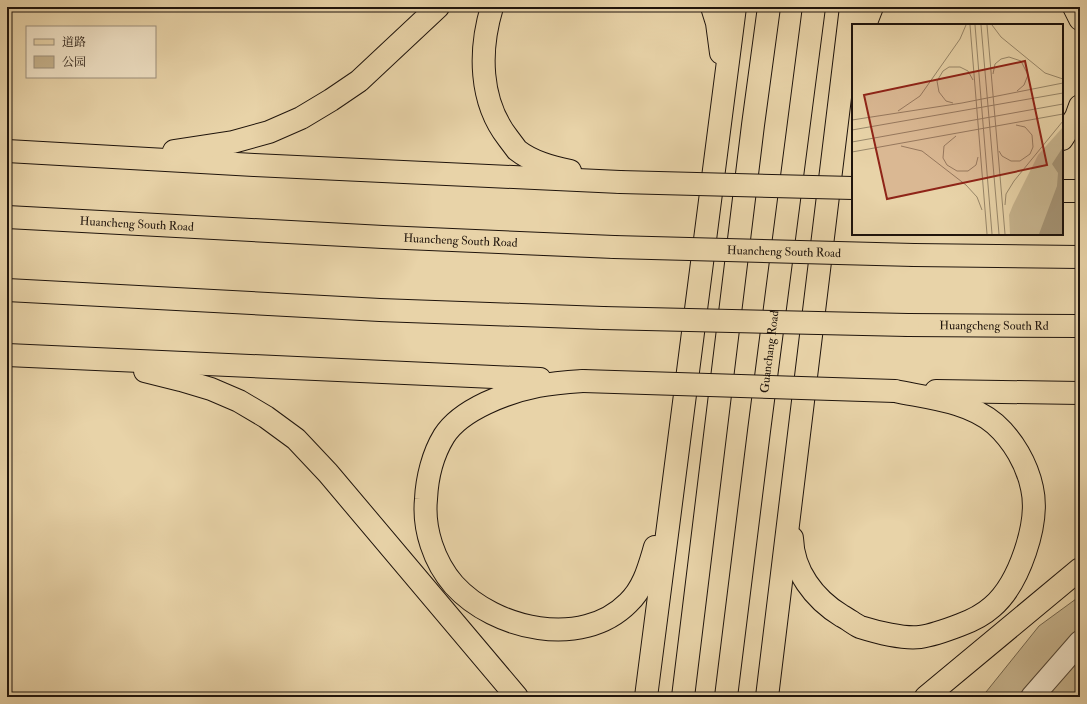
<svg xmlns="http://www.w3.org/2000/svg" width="1087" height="704" font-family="'IM FELL Double Pica','Noto Serif SC',serif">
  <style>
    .green { fill: #c6b38d; stroke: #72644c }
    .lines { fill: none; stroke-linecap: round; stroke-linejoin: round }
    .minor-casing { stroke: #514433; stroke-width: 24 }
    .major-casing { stroke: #1f140c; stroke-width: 24 }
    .highway-casing { stroke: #1f140c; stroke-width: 24 }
    .minor { stroke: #f0e2c6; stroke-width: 22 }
    .major { stroke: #e8d3a8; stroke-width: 22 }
    .highway { stroke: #e8d3a8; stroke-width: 22 }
    .major-bridge-casing { stroke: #1f140c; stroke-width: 24; stroke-linecap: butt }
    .highway-bridge-casing { stroke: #1f140c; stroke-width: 24; stroke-linecap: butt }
    .major-bridge { stroke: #e8d3a8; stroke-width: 22 }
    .highway-bridge { stroke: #e8d3a8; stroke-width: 22 }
    .labels { text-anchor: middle; stroke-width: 3; stroke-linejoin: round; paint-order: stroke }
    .street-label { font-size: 12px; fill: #1f140c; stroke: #f0e2c6 }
    .inset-road { fill: none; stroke: #98876a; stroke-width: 1 }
    .view { fill: #8f2418; fill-opacity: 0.15; stroke: #8f2418; stroke-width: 2 }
    .inset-edge { fill: none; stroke: #1f140c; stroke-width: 2 }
  </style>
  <rect width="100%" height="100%" fill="#e8d3a8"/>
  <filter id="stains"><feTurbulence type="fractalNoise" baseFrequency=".005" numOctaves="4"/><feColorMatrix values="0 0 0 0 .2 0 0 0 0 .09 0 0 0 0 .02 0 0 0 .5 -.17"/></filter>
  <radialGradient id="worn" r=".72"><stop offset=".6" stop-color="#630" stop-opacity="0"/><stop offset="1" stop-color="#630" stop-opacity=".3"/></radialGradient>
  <polygon class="green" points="1080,596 1080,697 982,697 1039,626"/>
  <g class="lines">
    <g class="minor-casing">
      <polyline id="minor" points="1032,697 1080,642"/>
    </g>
    <g class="major-casing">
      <g id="major">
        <path d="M492,7C479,50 479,101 508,138C511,142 514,146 517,150C532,162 552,167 570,171"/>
        <polyline points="712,7 717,23 721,53"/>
        <polyline points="1074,7 1080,19"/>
        <polyline points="865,25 872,7"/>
        <polyline points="1062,139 1076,117 1080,106"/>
        <polyline points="7,151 254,165 620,182"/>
        <polyline points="174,151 233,142 269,132 301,118 331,100 359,81 438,7"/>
        <polyline points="1062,191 1080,191"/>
        <polyline points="7,355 540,379"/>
        <polyline points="145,371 181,380 211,389 239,401 266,417 296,439 328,473 517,697"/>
        <path d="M583,381C568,382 553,383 538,386C508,392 461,409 444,436C433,454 427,478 426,499C423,529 434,562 454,585C495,630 582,649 628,603C644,588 649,567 655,547"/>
        <polyline points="936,391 1080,393"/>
        <path d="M792,538C793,571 814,599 842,616C848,619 854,624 860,627C876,632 904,639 920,637C934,635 947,630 960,625C971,621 983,615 992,607C1019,584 1040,523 1032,488C1027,464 1013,440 995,424C968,401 928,398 895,391"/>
        <polyline points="646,697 735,7"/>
        <polyline points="767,697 851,7"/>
        <polyline points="926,697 1080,569"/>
      </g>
    </g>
    <g class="highway-casing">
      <g id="highway">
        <path id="s1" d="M7,217L383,237L614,247"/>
        <polyline points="914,255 1080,257"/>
        <polyline points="7,290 380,310 603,318"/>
        <path id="s2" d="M908,325L1080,326"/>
        <polyline points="683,697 753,125 769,7"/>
        <path id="s3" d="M726,697L759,431L814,7"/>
      </g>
    </g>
    <use href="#minor" class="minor"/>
    <use href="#major" class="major"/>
    <use href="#highway" class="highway"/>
    <g class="major-bridge-casing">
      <g id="major-bridge">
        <polyline points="620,182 853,188"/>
        <polyline points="583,381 895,391"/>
      </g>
    </g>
    <g class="highway-bridge-casing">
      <g id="highway-bridge">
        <path id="s4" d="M614,247L914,255"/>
        <polyline points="603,318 908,325"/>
      </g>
    </g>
    <use href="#major-bridge" class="major-bridge"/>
    <use href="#highway-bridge" class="highway-bridge"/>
  </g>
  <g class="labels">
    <g class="street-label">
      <text dy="4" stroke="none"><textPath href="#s1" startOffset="130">Huancheng South Road</textPath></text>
      <text dy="4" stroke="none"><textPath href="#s1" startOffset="454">Huancheng South Road</textPath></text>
      <text dy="4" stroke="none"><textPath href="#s4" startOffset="170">Huancheng South Road</textPath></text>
      <text dy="4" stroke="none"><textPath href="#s2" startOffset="86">Huangcheng South Rd</textPath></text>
      <text dy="4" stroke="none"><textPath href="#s3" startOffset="348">Guanchang Road</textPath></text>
    </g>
  </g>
  <g transform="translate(852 24)">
    <rect width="211" height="211" fill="#e8d3a8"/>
    <path d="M211,103V210H158L157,191L161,181L186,131Z" fill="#c6b38d"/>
    <path d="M211,123V210H187L205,162L206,149L200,140Z" fill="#a49273"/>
    <path class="inset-road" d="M118,1L135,210M123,1L140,210M129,1L147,210M135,1L153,210M140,1L149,13L193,49L211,55M141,50L143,40L149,35L157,33L169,37L176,51L172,61L165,67M101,79L94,77L87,68L85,57L91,47L97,43H108L116,47L121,56M46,87L68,72L108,15L114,1M0,96L110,79L211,59M0,106L211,69M104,112L92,122L91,134L95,141L105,147H116L124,141L126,133M0,118L211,80M49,122L70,127L114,161L125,173L130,186M147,127L150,132L159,137H168L178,130L181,123L180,111L173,103L164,101M0,128L211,90M153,181L154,170L162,157L211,97"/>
    <path class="view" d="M173,37L195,141L35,175L12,71Z"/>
    <rect width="211" height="211" class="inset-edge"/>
  </g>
  <rect width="1087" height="704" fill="none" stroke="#e8d3a8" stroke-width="24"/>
  <rect x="8" y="8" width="1071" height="688" fill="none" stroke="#1f140c" stroke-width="2"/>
  <rect x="12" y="12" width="1063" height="680" fill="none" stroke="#1f140c"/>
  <rect x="26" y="26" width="130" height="52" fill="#f0e2c6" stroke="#9c907c"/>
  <rect x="34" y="39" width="20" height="6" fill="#e8d3a8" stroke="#9c907c"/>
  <text x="62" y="46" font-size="12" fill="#1f140c">道路</text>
  <rect x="34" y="56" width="20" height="12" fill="#c6b38d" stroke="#9c907c"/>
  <text x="62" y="66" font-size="12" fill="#1f140c">公园</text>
  <rect width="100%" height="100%" filter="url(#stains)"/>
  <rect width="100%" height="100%" fill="url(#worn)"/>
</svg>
